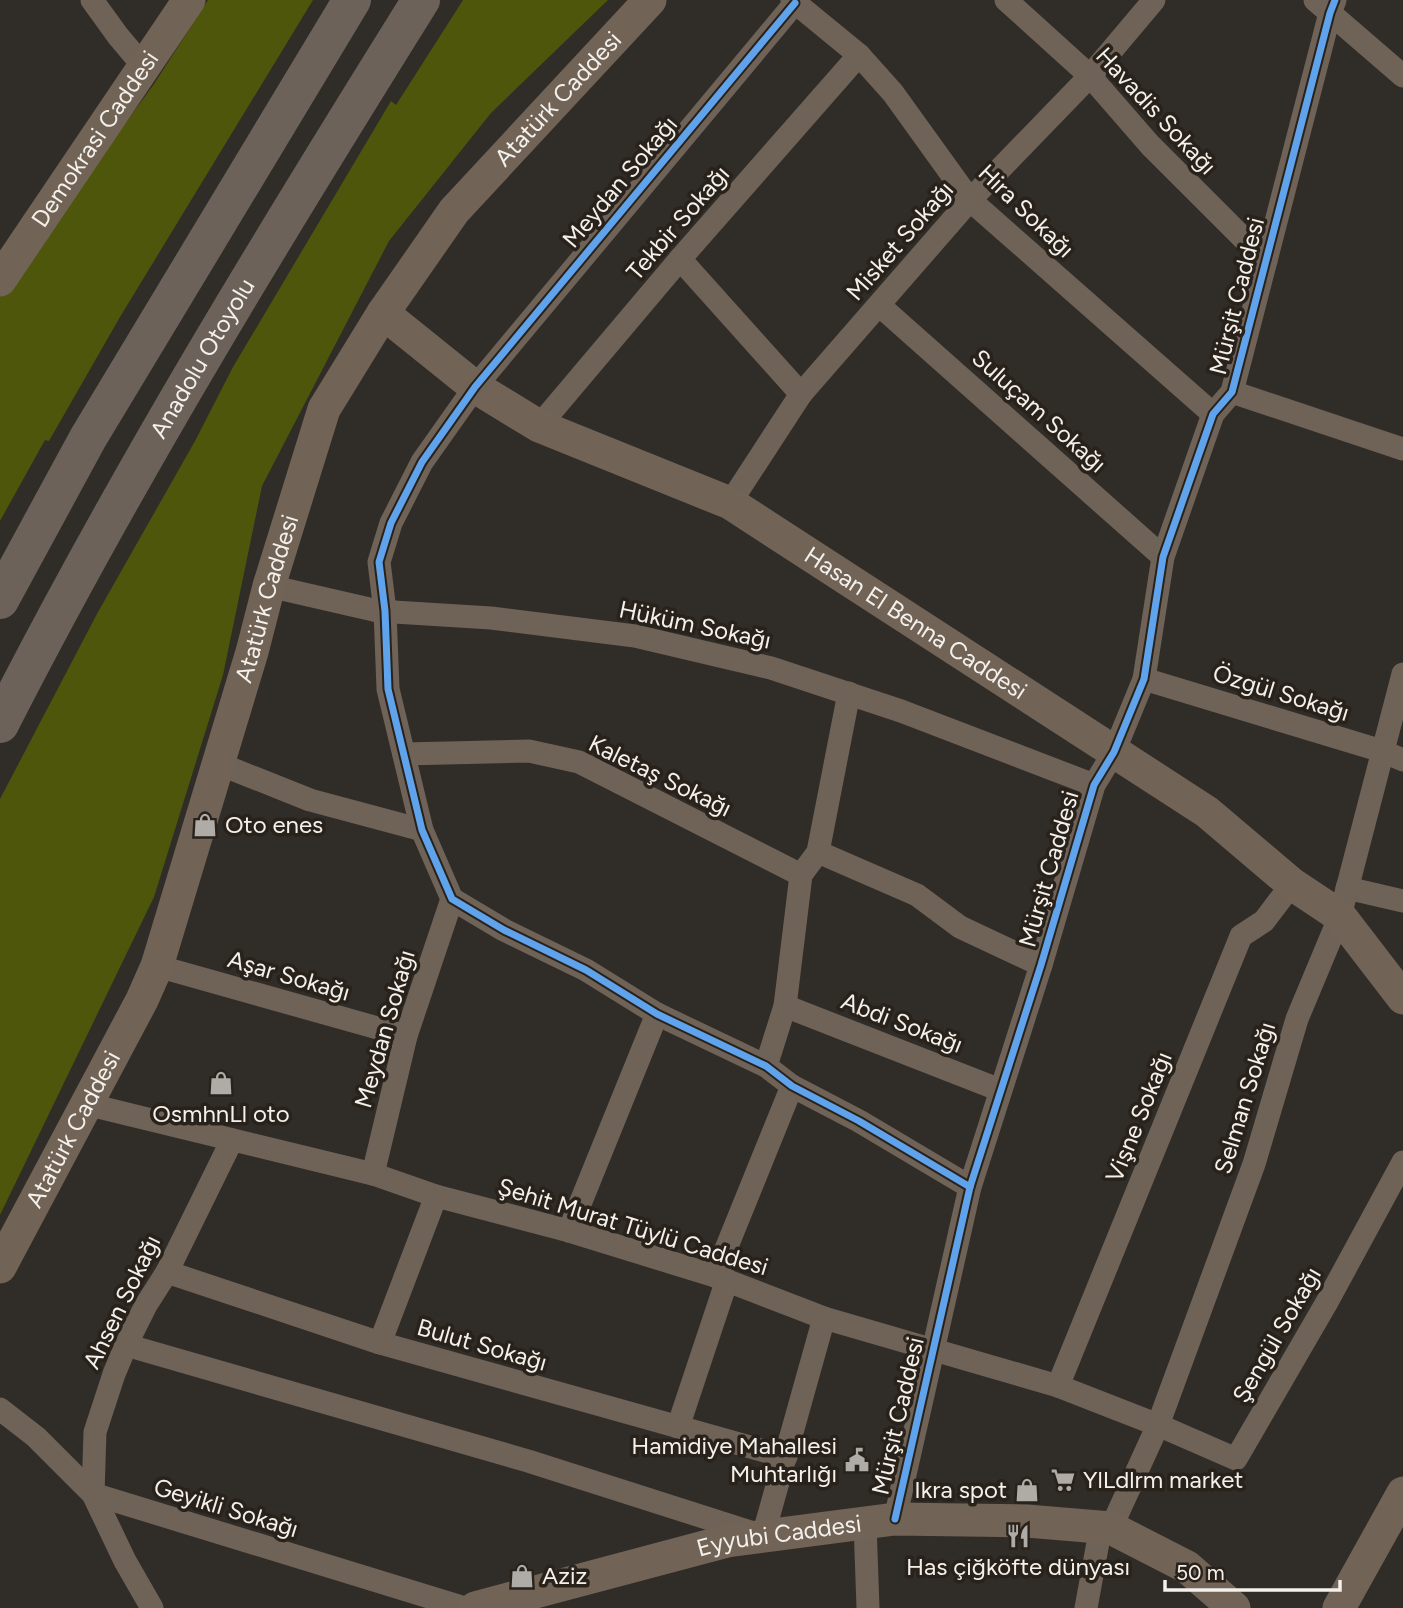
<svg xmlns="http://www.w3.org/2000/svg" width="1403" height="1608" font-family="Figtree,sans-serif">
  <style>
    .green { fill: #4d560b }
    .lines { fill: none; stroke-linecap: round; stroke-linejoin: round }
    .street { stroke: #6f6257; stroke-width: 23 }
    .secondary { stroke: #716356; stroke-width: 33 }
    .highway { stroke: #6c625a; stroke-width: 38 }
    .cycleway-casing { stroke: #29221b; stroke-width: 11 }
    .cycleway { stroke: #60a3ed; stroke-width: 7 }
    .labels { text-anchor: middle; stroke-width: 7; stroke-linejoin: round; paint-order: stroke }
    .street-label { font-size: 24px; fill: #f4f0eb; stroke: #29221b }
    .poi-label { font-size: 24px; fill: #f4f0eb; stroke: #29221b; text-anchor: start }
  </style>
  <rect width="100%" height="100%" fill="#302c28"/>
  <g class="green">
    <polygon points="208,0 313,0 120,317 49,441 45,440 0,521 0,295 154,84"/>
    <polygon points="463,0 608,0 491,113 389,241 262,486 223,675 154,897 0,1215 0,799 98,612 195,441 233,367 391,101 396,105"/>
  </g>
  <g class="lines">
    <g class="street">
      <polyline points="92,0 118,36 145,68"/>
      <polyline points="792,0 859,55 893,93 970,200 1213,414"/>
      <polyline points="1006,0 1090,76 1150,145 1266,261"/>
      <polyline points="1315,0 1403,76"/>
      <polyline points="795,3 475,387 422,462 391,523 379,562 385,611 388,689 422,830 452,899 504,930 586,970 657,1014 766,1066 792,1086 859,1121 970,1187"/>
      <polyline points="680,259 801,394"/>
      <polyline points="879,305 1163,557"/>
      <polyline points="1232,392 1403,449"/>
      <polyline points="539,426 680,259 859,55"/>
      <polyline points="730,503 801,394 970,200 1090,76 1154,0"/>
      <polyline points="269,586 378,611 491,618 635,636 771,668 901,711 1094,785"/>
      <polyline points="1144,679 1382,751 1403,760"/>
      <polyline points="404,754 529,751 579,762 801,875"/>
      <polyline points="217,763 310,800 422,830"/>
      <polyline points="818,852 917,895 960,927 1041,965"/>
      <polyline points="1347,888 1403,901"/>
      <polyline points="157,966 406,1036"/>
      <polyline points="785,1006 1000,1090"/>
      <polyline points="766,1066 785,1006 801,875 818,852 849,693"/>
      <polyline points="86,1104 373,1174 436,1196 569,1231 715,1276 824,1318 1058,1386 1158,1425 1236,1459 1327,1302 1403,1162"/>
      <polyline points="373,1174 406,1036 452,899"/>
      <polyline points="569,1231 657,1014"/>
      <polyline points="167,1272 380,1343 786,1457"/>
      <polyline points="715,1276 792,1086"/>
      <polyline points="380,1343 436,1196"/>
      <polyline points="126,1345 528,1461 763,1536 824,1318"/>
      <polyline points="1058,1386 1241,936 1264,921 1292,884"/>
      <polyline points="0,1409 36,1437 93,1494 465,1608"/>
      <polyline points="678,1427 727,1280"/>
      <polyline points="895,1519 970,1187 1041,965 1094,785 1114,752 1144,679 1163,557 1213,414 1232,392 1330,13 1335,0"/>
      <polyline points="865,1523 868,1608"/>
      <polyline points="1111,1528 1158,1425 1254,1164 1297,1019 1340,916 1403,674"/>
      <polyline points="152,1608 125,1561 93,1494 95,1432 114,1374 126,1345 146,1305 167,1272 232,1140"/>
      <polyline points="1086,1608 1101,1526"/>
    </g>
    <g class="secondary">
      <path id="s1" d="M0,280L189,0"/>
      <path id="s2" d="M383,313L475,387L539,426L730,503L1207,812L1292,884L1340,916L1403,998"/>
      <path id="s3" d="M0,1267L142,1000L157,966L252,652L269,586L324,409L383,313L454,211L650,0"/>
      <path id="s4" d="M475,1608L727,1541L895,1519L1027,1521L1111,1528L1187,1567L1234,1608"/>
      <polyline points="1339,1608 1403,1493"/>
    </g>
    <g class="highway">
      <polyline points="0,600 88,438 352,0"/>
      <path id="s5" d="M0,724C127,475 273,237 421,0"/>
    </g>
    <g class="cycleway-casing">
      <g id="cycleway">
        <polyline points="795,3 475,387 422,462 391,523 379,562 385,611 388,689 422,830 452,899 504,930 586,970 657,1014 766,1066 792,1086 859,1121 970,1187"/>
        <polyline points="895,1519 970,1187 1041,965 1094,785 1114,752 1144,679 1163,557 1213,414 1232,392 1330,13 1335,0"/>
      </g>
    </g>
    <use href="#cycleway" class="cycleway"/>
  </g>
  <defs>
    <g id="shop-bare" transform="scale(1.89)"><path d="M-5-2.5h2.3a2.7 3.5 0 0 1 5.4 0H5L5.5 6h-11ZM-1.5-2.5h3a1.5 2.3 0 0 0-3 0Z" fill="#afaba7" stroke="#29221b" stroke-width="2.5" paint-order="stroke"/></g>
    <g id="civic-bare" transform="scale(1.89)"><path d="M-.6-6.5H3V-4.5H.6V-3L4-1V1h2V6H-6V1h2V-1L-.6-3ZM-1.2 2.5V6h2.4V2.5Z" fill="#afaba7" stroke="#29221b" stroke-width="2.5" paint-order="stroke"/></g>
    <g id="supermarket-bare" transform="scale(1.89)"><path d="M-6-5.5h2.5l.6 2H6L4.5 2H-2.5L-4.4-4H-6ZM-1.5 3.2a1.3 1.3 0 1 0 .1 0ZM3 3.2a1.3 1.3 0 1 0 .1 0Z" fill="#afaba7" stroke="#29221b" stroke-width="2.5" paint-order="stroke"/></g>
    <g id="restaurant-bare" transform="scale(1.89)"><path d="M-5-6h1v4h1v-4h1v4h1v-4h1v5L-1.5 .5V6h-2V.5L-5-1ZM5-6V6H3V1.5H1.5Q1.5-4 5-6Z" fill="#afaba7" stroke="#29221b" stroke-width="2.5" paint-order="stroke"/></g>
  </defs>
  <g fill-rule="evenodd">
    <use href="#shop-bare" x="205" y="825"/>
    <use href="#shop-bare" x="221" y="1083"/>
    <use href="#civic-bare" x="857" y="1460"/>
    <use href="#supermarket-bare" x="1063" y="1480"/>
    <use href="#shop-bare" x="1027" y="1490"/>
    <use href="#restaurant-bare" x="1018" y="1536"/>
    <use href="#shop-bare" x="522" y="1576"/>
  </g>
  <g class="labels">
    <g class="street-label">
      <text dy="8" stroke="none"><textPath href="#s3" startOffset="1311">Atatürk Caddesi</textPath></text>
      <text transform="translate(1156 111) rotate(47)" y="8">Havadis Sokağı</text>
      <text dy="8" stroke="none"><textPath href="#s1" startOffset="170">Demokrasi Caddesi</textPath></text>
      <text transform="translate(620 182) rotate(-50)" y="8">Meydan Sokağı</text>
      <text transform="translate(1026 211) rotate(44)" y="8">Hira Sokağı</text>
      <text transform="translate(678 223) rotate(-49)" y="8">Tekbir Sokağı</text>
      <text transform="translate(900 241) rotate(-49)" y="8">Misket Sokağı</text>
      <text transform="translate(1237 296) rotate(-76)" y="8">Mürşit Caddesi</text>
      <text dy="8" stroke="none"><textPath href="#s5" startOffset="418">Anadolu Otoyolu</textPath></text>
      <text transform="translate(1039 411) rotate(42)" y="8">Suluçam Sokağı</text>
      <text dy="8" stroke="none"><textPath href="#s3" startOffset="723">Atatürk Caddesi</textPath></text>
      <text dy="8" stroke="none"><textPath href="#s2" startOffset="620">Hasan El Benna Caddesi</textPath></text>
      <text transform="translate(695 625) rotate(12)" y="8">Hüküm Sokağı</text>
      <text transform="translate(1281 693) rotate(17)" y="8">Özgül Sokağı</text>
      <text transform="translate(660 776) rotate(26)" y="8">Kaletaş Sokağı</text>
      <text transform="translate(1049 869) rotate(-74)" y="8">Mürşit Caddesi</text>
      <text transform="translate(289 976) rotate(16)" y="8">Aşar Sokağı</text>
      <text transform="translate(902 1023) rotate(21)" y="8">Abdi Sokağı</text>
      <text transform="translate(385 1029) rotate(-74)" y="8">Meydan Sokağı</text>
      <text transform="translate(1245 1098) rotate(-73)" y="8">Selman Sokağı</text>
      <text transform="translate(1139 1117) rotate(-68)" y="8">Vişne Sokağı</text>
      <text dy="8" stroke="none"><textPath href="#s3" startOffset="156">Atatürk Caddesi</textPath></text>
      <text transform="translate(633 1227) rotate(17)" y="8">Şehit Murat Tüylü Caddesi</text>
      <text transform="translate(122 1302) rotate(-64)" y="8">Ahsen Sokağı</text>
      <text transform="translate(1277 1335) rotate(-60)" y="8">Şengül Sokağı</text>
      <text transform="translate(482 1345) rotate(16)" y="8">Bulut Sokağı</text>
      <text transform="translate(898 1416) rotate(-77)" y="8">Mürşit Caddesi</text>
      <text transform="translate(226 1508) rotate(17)" y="8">Geyikli Sokağı</text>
      <text dy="8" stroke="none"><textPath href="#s4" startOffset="313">Eyyubi Caddesi</textPath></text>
    </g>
    <g class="poi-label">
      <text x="225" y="833">Oto enes</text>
      <text x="221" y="1122" text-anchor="middle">OsmhnLl oto</text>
      <text x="837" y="1454" text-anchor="end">Hamidiye Mahallesi<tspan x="837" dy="28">Muhtarlığı</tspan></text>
      <text x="1083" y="1488">YlLdlrm market</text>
      <text x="1007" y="1498" text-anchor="end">Ikra spot</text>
      <text x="1018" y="1575" text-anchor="middle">Has çiğköfte dünyası</text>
      <text x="542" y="1584">Aziz</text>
    </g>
  </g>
  <path d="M1165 1580v10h175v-10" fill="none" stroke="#f4f0eb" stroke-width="3.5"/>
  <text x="1176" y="1580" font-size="21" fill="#f4f0eb" stroke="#29221b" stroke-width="5" paint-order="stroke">50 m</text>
</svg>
